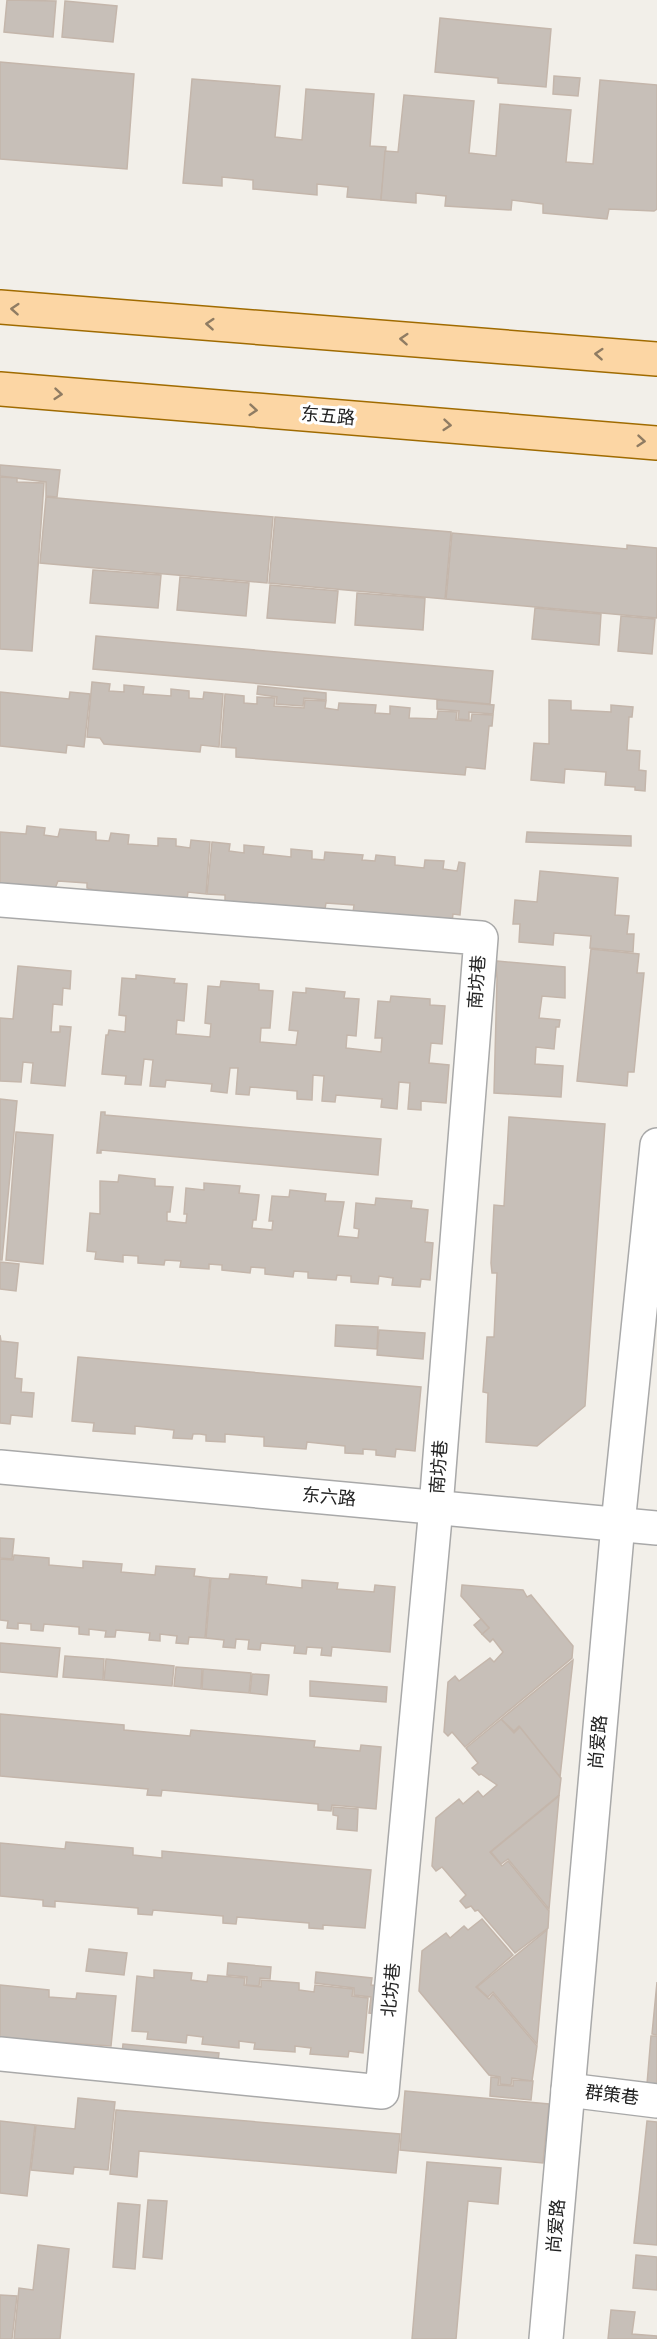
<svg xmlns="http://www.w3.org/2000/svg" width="657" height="2339" font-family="Rubik,'Noto Sans SC',sans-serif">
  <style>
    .building { fill: #c7bfb8; stroke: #c4b6ab; stroke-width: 1.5 }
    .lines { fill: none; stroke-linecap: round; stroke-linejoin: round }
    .minor-casing { stroke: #a9a9a9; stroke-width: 36 }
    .primary-casing { stroke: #a06b00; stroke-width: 36 }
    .minor { stroke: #fff; stroke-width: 33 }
    .primary { stroke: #fcd6a4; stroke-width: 33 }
    .oneway { stroke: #8f7c63 }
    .labels { text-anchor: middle; stroke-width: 6; stroke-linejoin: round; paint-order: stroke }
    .street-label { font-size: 18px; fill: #222; stroke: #fff }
  </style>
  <rect width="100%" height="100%" fill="#f2efe9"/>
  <g class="building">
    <polygon points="7,0 56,1 53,37 4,32"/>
    <polygon points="65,1 117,6 113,42 62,37"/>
    <polygon points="440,18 551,29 546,87 498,83 498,78 435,72"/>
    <polygon points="0,62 134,74 127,169 0,159"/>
    <polygon points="554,76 580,78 578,96 553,94"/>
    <polygon points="192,79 280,86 275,137 302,140 306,89 374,94 370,146 386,147 381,200 347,197 348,187 317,184 317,195 253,189 253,180 222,177 222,186 183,183"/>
    <polygon points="600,80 657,85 657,209 654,211 609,209 607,219 543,213 543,204 512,200 511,210 445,206 446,196 416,193 416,203 381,200 385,151 398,152 404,95 474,101 469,153 496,156 500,104 571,110 566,162 593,164"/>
    <polygon points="0,465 60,470 57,497 46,496 46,482 0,476"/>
    <polygon points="0,477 17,478 17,482 44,483 32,651 0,649"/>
    <polygon points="46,497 273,517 267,583 40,563"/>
    <polygon points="275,517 451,532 445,599 269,583"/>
    <polygon points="452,533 627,549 627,545 657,548 657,618 446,599"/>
    <polygon points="93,570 161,575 158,608 90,603"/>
    <polygon points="180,577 249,583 246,616 177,610"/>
    <polygon points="270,585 338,591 335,623 267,618"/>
    <polygon points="357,593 425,598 423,630 355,625"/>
    <polygon points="535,608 601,614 599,645 532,639"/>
    <polygon points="621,616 655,619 652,654 618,651"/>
    <polygon points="96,636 493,671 490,704 93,669"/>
    <polygon points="92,682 110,684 109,691 124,692 124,685 144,687 143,694 171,696 171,689 189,691 189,698 203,699 204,692 223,694 219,747 201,745 200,752 104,744 100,738 87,737"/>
    <polygon points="258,686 326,693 326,700 304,698 303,706 276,704 277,697 257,694"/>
    <polygon points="0,692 69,699 70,692 90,694 84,747 67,745 66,753 0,746"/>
    <polygon points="225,694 244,696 244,703 257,704 257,697 275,698 274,706 304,708 305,700 326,701 325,708 338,710 339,703 376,705 375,713 390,714 390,706 410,708 409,718 437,719 438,711 457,712 456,720 471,721 472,714 493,715 492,726 489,726 485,769 466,767 465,775 236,757 236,748 221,747"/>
    <polygon points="437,700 494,705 493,714 469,712 469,720 458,719 459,711 437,709"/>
    <polygon points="549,700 571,701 571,710 611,712 611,705 633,707 632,717 629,717 627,750 640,751 639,770 646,771 645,791 635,790 635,787 605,785 606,772 565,769 564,783 531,780 534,743 549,744"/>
    <polygon points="27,826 45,828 44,835 58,837 60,829 96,832 96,840 109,841 111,833 129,835 128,844 158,846 158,838 176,839 176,846 190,848 191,840 210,842 206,894 188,892 187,899 94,890 87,888 87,883 58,881 54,891 0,885 0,832 26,834"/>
    <polygon points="527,832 631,836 631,846 526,842"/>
    <polygon points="212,842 230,844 229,851 244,853 244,845 264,847 263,854 291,857 291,849 312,851 312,859 324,860 325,852 363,855 362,860 375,861 376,855 395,857 395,865 424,868 425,860 444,861 443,869 457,871 459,862 465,863 460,915 453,914 452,922 353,912 354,905 326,903 325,909 321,908 320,911 225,902 225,895 207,894"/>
    <polygon points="540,871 618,878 615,915 629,916 627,934 634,934 633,952 590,948 591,936 554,933 553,945 519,942 520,924 513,924 515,900 537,902"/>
    <polygon points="591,949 639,954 637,973 644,973 634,1072 628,1072 627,1086 577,1081"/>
    <polygon points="497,961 565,967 565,998 542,996 539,1018 560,1020 559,1027 556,1027 554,1049 536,1047 535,1064 563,1066 561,1097 494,1093 497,979 496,967 491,965 496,965"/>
    <polygon points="18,966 71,971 70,989 63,988 62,1005 53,1004 51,1032 60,1032 60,1026 71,1027 65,1086 31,1083 33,1063 23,1062 21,1082 0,1081 0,1018 13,1019"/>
    <polygon points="136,975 175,979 174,983 187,984 184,1021 177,1020 176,1034 210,1037 211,1024 205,1023 208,986 220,987 221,981 259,984 259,990 273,991 270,1028 261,1028 260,1042 296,1045 298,1031 289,1030 293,992 306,993 306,988 345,992 344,998 359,999 356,1036 347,1035 346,1048 381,1052 382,1038 375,1038 378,1001 390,1002 391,996 430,999 430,1005 445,1006 442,1044 431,1043 429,1063 449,1065 446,1103 421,1101 421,1110 408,1109 410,1083 399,1082 397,1109 381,1107 382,1099 336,1095 335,1102 322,1101 324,1076 313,1075 312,1100 297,1099 297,1091 250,1087 249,1095 236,1094 238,1068 230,1068 227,1093 211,1091 212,1084 166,1080 165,1087 150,1086 153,1060 144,1059 141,1085 125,1084 126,1076 102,1074 106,1035 108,1035 109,1030 125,1032 126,1016 119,1015 122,978 136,979"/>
    <polygon points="0,1099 17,1101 2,1260 0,1260"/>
    <polygon points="101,1112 105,1112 105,1115 381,1139 378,1175 101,1150 101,1153 97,1153"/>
    <polygon points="509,1117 605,1124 585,1406 537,1446 486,1442 488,1393 483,1392 487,1337 494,1337 497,1273 492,1273 491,1263 494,1205 504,1206"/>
    <polygon points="16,1132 53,1135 43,1264 6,1260"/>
    <polygon points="119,1175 155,1179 155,1186 173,1187 170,1212 167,1212 167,1221 186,1223 187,1214 184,1214 186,1188 204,1190 204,1183 240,1186 239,1193 259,1195 256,1220 253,1220 252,1228 272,1230 273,1221 269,1221 272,1196 289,1197 290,1190 326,1194 325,1201 344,1202 338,1236 358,1238 359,1229 354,1228 356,1203 375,1205 376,1198 412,1201 411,1208 428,1210 425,1242 433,1243 430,1280 421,1279 420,1287 392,1285 393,1278 379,1276 378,1284 351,1282 351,1276 337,1275 336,1280 308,1278 308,1272 294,1271 293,1277 265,1274 265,1268 251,1267 250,1273 222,1270 222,1265 209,1264 209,1269 180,1267 181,1261 165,1260 164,1265 138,1263 138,1256 123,1255 123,1262 95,1259 96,1252 87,1251 90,1213 100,1214 100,1181 118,1182"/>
    <polygon points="0,1262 19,1264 16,1291 0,1289"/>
    <polygon points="336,1325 378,1327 377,1349 335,1346"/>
    <polygon points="379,1330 425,1333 423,1359 377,1355"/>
    <polygon points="0,1335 1,1341 18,1343 15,1378 22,1379 21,1392 34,1393 32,1417 11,1415 10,1424 0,1423"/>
    <polygon points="78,1357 421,1387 415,1451 396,1449 395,1457 376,1455 376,1450 363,1449 363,1454 345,1453 345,1446 307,1442 306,1449 264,1446 264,1437 225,1434 225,1442 206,1441 206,1435 200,1434 193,1434 192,1439 173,1438 174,1430 135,1426 135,1434 93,1431 94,1423 72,1421"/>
    <polygon points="0,1538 14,1539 12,1559 0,1558"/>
    <polygon points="14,1555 49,1558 49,1565 83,1568 83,1561 122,1564 121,1572 155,1575 156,1566 195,1569 194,1576 210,1578 205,1638 189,1637 188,1644 176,1643 177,1636 160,1634 160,1641 149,1640 150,1633 116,1630 115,1637 105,1637 106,1631 89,1629 89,1635 79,1634 79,1627 44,1624 43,1631 31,1630 31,1624 18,1623 18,1629 7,1628 8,1621 0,1620 0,1559 13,1560"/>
    <polygon points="230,1574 267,1577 266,1584 302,1588 302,1580 338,1583 337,1589 374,1592 375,1585 395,1587 390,1652 332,1647 331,1656 321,1655 322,1648 307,1647 306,1654 294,1653 295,1646 261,1643 260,1650 248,1649 249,1640 236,1639 235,1648 223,1647 224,1640 206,1638 211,1578 229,1579"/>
    <polygon points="462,1585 523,1590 527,1597 531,1595 573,1646 572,1658 465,1747 452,1732 448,1736 444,1732 448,1682 455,1676 459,1681 490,1658 494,1662 503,1652 493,1639 490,1642 482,1634 489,1628 461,1596"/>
    <polygon points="481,1619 489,1628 482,1634 474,1625"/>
    <polygon points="0,1643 60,1648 57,1677 0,1672"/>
    <polygon points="65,1656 104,1659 103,1680 63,1677"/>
    <polygon points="106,1659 174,1666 172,1686 104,1680"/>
    <polygon points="573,1660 560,1777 519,1726 514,1731 501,1719 514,1733 520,1727 561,1778 559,1795 490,1852 502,1866 508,1861 549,1911 548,1928 515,1953 478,1910 475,1911 471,1906 466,1908 460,1901 466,1895 442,1867 436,1871 432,1866 436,1818 459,1799 463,1804 478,1791 483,1797 497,1785 481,1774 479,1775 472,1768 478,1763 466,1748"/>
    <polygon points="176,1667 202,1669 201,1689 174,1686"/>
    <polygon points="203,1669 251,1673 249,1693 202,1689"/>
    <polygon points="252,1674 269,1675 267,1695 250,1693"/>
    <polygon points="310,1681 387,1687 386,1702 310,1696"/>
    <polygon points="0,1714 124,1725 124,1730 190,1736 191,1730 315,1741 314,1747 360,1751 361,1745 381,1747 376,1809 332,1805 331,1811 318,1810 318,1804 162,1790 161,1796 147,1795 148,1789 0,1776"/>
    <polygon points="559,1796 549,1909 508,1859 501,1864 491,1852"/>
    <polygon points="333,1807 358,1809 357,1831 337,1829 338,1816 333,1815"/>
    <polygon points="66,1842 133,1848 133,1855 162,1858 162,1851 371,1870 365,1928 323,1925 323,1929 309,1928 309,1923 237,1917 236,1924 223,1923 223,1916 153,1910 152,1915 138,1914 138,1908 55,1901 55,1907 43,1906 43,1900 0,1896 0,1843 65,1849"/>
    <polygon points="482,1919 513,1955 476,1987 489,1999 493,1994 537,2046 532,2081 512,2078 511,2085 500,2084 500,2077 489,2075 419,1991 422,1951 446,1933 450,1938 464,1926 468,1930"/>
    <polygon points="547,1930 537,2044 493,1992 488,1997 477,1987"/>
    <polygon points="89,1949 127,1953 124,1975 86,1971"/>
    <polygon points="228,1963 271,1967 270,1979 260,1978 259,1986 246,1985 247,1977 227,1975"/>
    <polygon points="154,1970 192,1973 191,1980 207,1982 208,1975 245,1978 244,1985 261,1987 261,1980 299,1983 299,1990 314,1992 315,1985 353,1989 352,1996 368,1998 363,2053 349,2051 348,2057 310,2054 311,2048 295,2046 295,2052 254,2049 255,2043 239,2041 239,2048 202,2044 203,2037 187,2035 186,2043 147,2039 148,2032 132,2031 137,1976 154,1978"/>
    <polygon points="316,1972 372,1978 371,1985 380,1986 377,2014 369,2013 371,1997 354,1995 354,1988 315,1983"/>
    <polygon points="657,1982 657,2035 652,2034"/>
    <polygon points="0,1985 49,1990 49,1997 76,1999 77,1993 116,1996 111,2046 54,2042 53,2053 0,2048"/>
    <polygon points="651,2036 657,2036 657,2085 647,2084"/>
    <polygon points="123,2044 219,2053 218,2061 122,2053"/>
    <polygon points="491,2077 499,2078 498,2085 513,2086 513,2080 533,2081 531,2100 490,2096"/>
    <polygon points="405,2091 549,2104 543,2163 400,2150"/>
    <polygon points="78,2098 115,2102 108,2170 74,2167 73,2174 31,2170 36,2125 75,2129"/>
    <polygon points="116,2110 400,2134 396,2173 139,2151 137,2177 110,2174"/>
    <polygon points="0,2121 35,2125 27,2196 0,2193"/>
    <polygon points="647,2121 657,2122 657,2245 634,2243"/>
    <polygon points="427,2162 501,2168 498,2204 468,2201 456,2339 412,2339"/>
    <polygon points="148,2200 167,2201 162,2259 143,2257"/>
    <polygon points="118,2203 140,2205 135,2269 113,2267"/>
    <polygon points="38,2245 69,2249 60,2339 14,2339 19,2288 33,2290"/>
    <polygon points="636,2255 657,2257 657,2290 633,2288"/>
    <polygon points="0,2295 17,2296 12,2339 0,2339"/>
    <polygon points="611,2310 635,2312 632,2334 657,2336 657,2339 608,2339"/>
  </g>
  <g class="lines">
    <g class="minor-casing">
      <g id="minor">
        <polyline points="0,900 481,938 436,1507 382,2092 0,2054"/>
        <polyline points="0,1467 657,1528"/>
        <polyline points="568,2090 657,2101"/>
        <polyline points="546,2339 618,1524 657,1145"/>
      </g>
    </g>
    <g class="primary-casing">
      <g id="primary">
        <polyline points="0,307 657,359"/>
        <polyline points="0,389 657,443"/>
      </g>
    </g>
    <use href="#minor" class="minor"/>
    <use href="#primary" class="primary"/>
  </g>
  <defs><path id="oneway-chevron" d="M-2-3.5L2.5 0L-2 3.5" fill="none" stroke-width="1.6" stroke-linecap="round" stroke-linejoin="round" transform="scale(1.5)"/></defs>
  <g class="oneway">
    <use href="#oneway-chevron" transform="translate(15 309) rotate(-176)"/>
    <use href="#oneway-chevron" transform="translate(210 324) rotate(-176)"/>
    <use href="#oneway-chevron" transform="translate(404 339) rotate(-176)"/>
    <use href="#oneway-chevron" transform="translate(599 354) rotate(-176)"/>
    <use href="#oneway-chevron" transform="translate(58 394) rotate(5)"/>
    <use href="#oneway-chevron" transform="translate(253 410) rotate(5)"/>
    <use href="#oneway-chevron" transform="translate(447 425) rotate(5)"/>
    <use href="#oneway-chevron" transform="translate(641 441) rotate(5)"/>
  </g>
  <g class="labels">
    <g class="street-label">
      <text transform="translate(328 416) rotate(5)" y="6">东五路</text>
      <text transform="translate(477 982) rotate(-86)" y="6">南坊巷</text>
      <text transform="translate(439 1467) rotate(-86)" y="6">南坊巷</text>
      <text transform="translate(329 1497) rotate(5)" y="6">东六路</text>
      <text transform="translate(598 1742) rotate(-85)" y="6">尚爱路</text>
      <text transform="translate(391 1990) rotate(-85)" y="6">北坊巷</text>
      <text transform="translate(612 2095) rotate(7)" y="6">群策巷</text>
      <text transform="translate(556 2226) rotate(-85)" y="6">尚爱路</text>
    </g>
  </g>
</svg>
